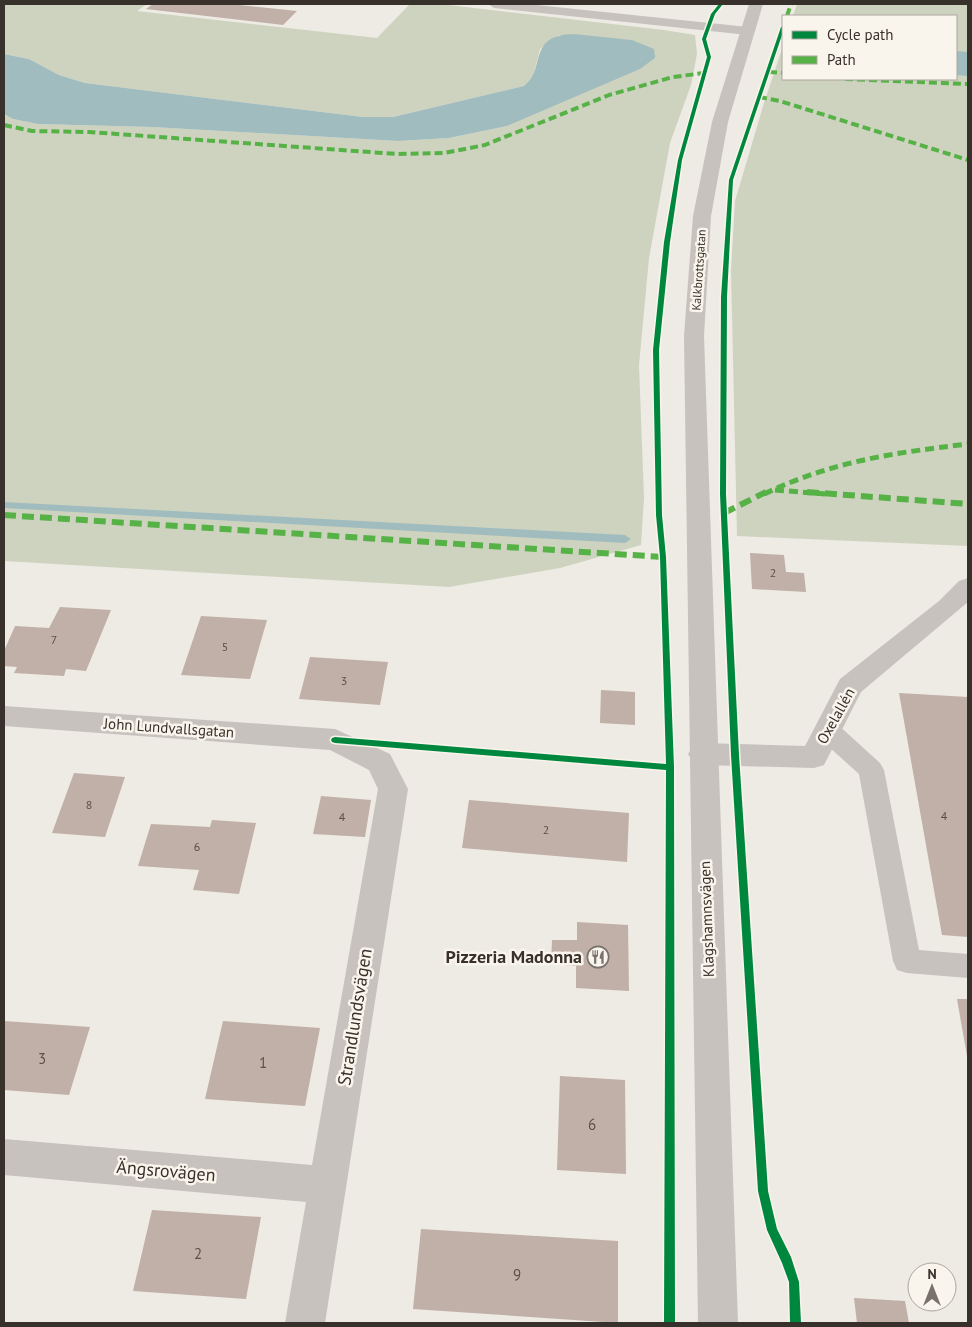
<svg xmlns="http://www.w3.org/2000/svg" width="972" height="1327" font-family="'PT Sans',sans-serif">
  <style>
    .green { fill: #ced3bf }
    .water { fill: #a1bcbe }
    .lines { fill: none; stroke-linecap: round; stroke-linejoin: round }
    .stream { fill: #a1bcbe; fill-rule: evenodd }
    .building { fill: #c0b0a7 }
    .service { fill: #c7c2bd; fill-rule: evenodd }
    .minor { fill: #c7c2bd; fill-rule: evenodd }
    .tertiary { fill: #c7c2bd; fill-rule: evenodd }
    .quiet-far2 { stroke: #56b246; stroke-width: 4; stroke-dasharray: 8 4; stroke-linecap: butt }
    .quiet-far1 { stroke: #56b246; stroke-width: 5; stroke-dasharray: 9 5; stroke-linecap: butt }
    .quiet { stroke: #56b246; stroke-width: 6; stroke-dasharray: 12 6; stroke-linecap: butt }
    .cycleway-casing { stroke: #f9f5ec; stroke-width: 3 }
    .cycleway { fill: #00873e; fill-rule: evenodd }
    .labels { text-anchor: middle; stroke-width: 5; stroke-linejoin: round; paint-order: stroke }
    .far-street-label { font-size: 12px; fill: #38302b; stroke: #f9f5ec }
    .number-label { font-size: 12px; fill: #5a504a }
    .street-label { font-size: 15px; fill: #38302b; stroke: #f9f5ec }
    .near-number-label { font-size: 15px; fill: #5a504a }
    .near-poi-label { font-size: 18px; font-weight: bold; fill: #38302b; stroke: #f9f5ec; text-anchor: end }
    .near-street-label { font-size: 18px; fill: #38302b; stroke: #f9f5ec }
  </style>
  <rect width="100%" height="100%" fill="#eeeae4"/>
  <g class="green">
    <polygon points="4,4 147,4 137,11 377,38 409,5 440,4 664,30 695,35 697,54 691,85 670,143 649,258 639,365 644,498 641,545 560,568 449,587 4,561 4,114 13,119 38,124 152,127 398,141 449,138 507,126 632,40 559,35 540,49 532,80 524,86 393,117 363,117 85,83 59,75 29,59 4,54"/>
    <polygon points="797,4 968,4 968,546 737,536 731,270 735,201 764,103 783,46 783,79 956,79 956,16 793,16"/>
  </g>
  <g class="water">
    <path d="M574,34L632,40L654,49L655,58L640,69L507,126L449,138L398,141L152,127L38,124L13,119L4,114V54L29,59L59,75L85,83L363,117H393L524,86C547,69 526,35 574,34Z"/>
    <polygon points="956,51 968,52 968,76 956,75"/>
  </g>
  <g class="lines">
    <polygon class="stream" points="4,502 625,535 631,539 625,543 4,508"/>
  </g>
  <g class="building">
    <polygon points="153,4 230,4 297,11 283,25 146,9"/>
    <polygon points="750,553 784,555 786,572 804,573 806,592 752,589"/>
    <polygon points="60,607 111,610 86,671 66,669 64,676 14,673 17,667 4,666 4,651 15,626 49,628"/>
    <polygon points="201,616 267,620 250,679 181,675"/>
    <polygon points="310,657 388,662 380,705 299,699"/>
    <polygon points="601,690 635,692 635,725 600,723"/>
    <polygon points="899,693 968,697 968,937 942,935"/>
    <polygon points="74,773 125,777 105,837 52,833"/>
    <polygon points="321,796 371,800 365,837 313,834"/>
    <polygon points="469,800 629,813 627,862 462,848"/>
    <polygon points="212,820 256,823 239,894 193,890 199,870 138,866 151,824 210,827"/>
    <polygon points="577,922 628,925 629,991 576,988 576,966 551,964 552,940 577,940"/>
    <polygon points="957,999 968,999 968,1055 967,1056"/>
    <polygon points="4,1021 90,1027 69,1095 4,1090"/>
    <polygon points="223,1021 320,1028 305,1106 205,1099"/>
    <polygon points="560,1076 625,1080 626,1174 557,1170"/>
    <polygon points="152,1210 261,1217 246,1299 133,1291"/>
    <polygon points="421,1229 618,1241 618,1323 413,1309"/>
    <polygon points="854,1298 905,1301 909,1323 857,1323"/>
  </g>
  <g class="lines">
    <g class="service">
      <polygon points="488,4 527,4 748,27 754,31 748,35 494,8"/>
      <polygon points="827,721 836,723 880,763 884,770 919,950 968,954 968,978 907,973 897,970 893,961 859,774 818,737 815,730 818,723"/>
    </g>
    <g class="minor">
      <polygon points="968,578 968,602 861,692 824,765 814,768 703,765 693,762 688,754 693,746 703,743 805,746 840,679 939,601 959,581"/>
      <polygon points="4,706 335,729 390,754 408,789 325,1323 285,1323 306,1202 4,1175 4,1139 312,1165 378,789 369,770 330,750 4,726"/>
    </g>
    <polygon class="tertiary" points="749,4 763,4 728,122 711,216 704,336 738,1323 698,1323 684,336 693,216 712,122"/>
    <g class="quiet-far2">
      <polyline points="787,16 791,4"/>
      <polyline points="769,72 783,73"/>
      <polyline points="845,79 968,84"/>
      <polyline points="759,97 780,101 968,160"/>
      <polyline points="4,125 32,131 89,132 397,154 444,153 485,145 609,95 673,77 704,73"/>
    </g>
    <g class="quiet-far1">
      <polyline points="775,490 825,494"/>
      <path d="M764,494C833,461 893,453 968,444"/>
    </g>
    <g class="quiet">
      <polyline points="807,492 968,504"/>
      <polyline points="724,513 766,492"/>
      <polyline points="4,515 663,557"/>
    </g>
    <g class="cycleway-casing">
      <g id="cycleway">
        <polygon points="719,4 723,4 715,14 706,39 711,57 682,160 670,242 659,350 662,515 666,557 674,767 675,1323 664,1323 666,770 335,743 332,742 331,740 332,738 335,737 666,764 660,557 656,515 653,350 664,242 678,160 707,57 702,39 711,14"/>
        <polygon points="783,26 783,32 733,180 727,297 726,494 739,755 768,1191 777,1229 791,1257 799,1282 801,1323 790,1323 789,1282 782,1263 767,1230 758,1191 731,755 720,494 721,297 729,180 781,27"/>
      </g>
    </g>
    <use href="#cycleway" class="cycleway"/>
  </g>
  <defs>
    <g id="restaurant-ring" transform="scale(1.125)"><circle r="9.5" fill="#f9f5ec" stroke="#78716c" stroke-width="1.5"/><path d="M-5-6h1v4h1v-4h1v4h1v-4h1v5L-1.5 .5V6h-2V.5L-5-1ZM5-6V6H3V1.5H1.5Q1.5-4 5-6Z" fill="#78716c"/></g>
  </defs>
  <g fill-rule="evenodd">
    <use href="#restaurant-ring" x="598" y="957"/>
  </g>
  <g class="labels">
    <g class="far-street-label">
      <text transform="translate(699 270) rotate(-86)" y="4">Kalkbrottsgatan</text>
    </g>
    <g class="number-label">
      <text x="773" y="577">2</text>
      <text x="54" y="644">7</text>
      <text x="225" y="651">5</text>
      <text x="344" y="685">3</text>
      <text x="89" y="809">8</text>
      <text x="944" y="820">4</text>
      <text x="342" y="821">4</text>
      <text x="546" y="834">2</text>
      <text x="197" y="851">6</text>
    </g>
    <g class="street-label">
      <text transform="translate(836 716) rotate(-61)" y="5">Oxelallén</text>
      <text transform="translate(169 728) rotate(4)" y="5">John Lundvallsgatan</text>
      <text transform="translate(707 919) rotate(-92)" y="5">Klagshamnsvägen</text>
    </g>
    <g class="near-number-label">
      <text x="42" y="1064">3</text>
      <text x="263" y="1068">1</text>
      <text x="592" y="1130">6</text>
      <text x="198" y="1259">2</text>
      <text x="517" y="1280">9</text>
    </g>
    <g class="near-poi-label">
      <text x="582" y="963">Pizzeria Madonna</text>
    </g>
    <g class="near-street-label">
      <text transform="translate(355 1017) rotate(-81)" y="6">Strandlundsvägen</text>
      <text transform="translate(166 1171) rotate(5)" y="6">Ängsrovägen</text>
    </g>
  </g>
  <rect width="972" height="1327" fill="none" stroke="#38302b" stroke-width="10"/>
  <rect x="782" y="15" width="175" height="65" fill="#f9f5ec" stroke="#aca69f"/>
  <rect x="792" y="31" width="25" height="8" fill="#00873e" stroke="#aca69f"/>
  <text x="827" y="40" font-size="15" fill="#38302b">Cycle path</text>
  <rect x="792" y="56" width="25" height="8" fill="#56b246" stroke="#aca69f"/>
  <text x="827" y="65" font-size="15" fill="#38302b">Path</text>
  <g transform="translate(932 1287)"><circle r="24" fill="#f9f5ec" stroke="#aca69f"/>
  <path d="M0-4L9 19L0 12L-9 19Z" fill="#78716c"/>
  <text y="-8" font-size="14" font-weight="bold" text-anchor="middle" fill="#38302b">N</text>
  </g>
</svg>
